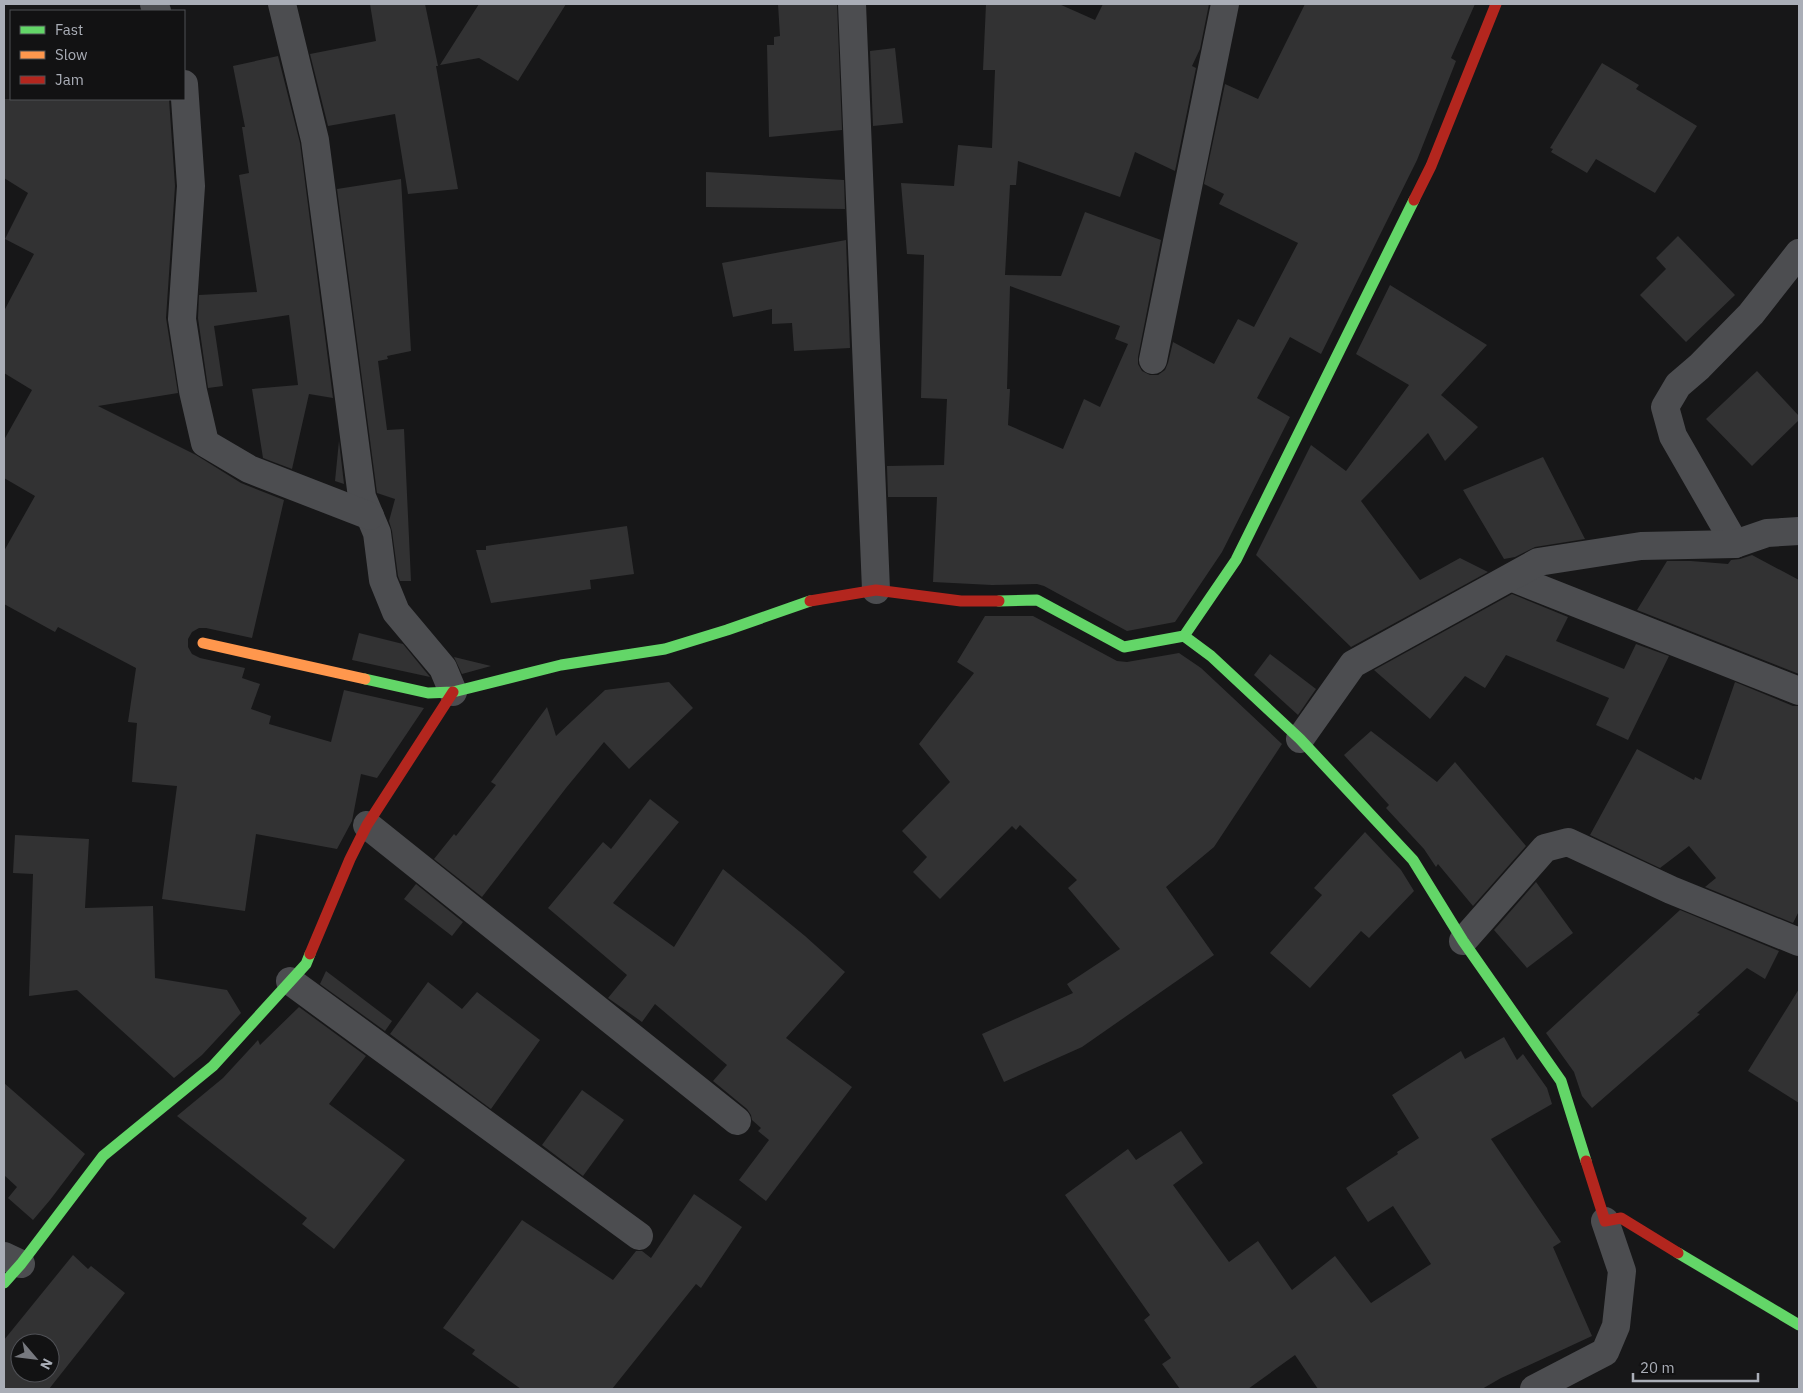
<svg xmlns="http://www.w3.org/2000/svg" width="1803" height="1393" font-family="'IBM Plex Sans',sans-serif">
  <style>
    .building { fill: #323233; fill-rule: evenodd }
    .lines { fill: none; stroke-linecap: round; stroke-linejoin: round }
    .street { stroke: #4c4d50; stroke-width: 28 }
    .fast { stroke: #63d668; stroke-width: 11 }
    .slow { stroke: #ff974d; stroke-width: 11 }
    .jam { stroke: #b3261e; stroke-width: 11 }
  </style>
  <rect width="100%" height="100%" fill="#171718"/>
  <g class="building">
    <polygon points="370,4 425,4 438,66 436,66 458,189 408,194 395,114 328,126 310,54 376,41"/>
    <polygon points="479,4 566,4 518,81 479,58 440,65"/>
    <polygon points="778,4 837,4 842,130 769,137 767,45 774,45 774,37 780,36"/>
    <path d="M986,4H1059L1095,20L1103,4H1209L1200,49L1192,66L1196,68L1175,171L1135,152L1120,197L1018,161L1016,185H1010L1005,275L1061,276L1085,212L1161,240L1138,357V364L1142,371L1150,375H1158L1165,370L1168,363L1173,342L1214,364L1238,319L1254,327L1298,243L1219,204L1224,194L1204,184L1225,84L1258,99L1305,4H1475L1451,58L1456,61L1417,160L1321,354L1290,337L1257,398L1290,417L1222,552L1175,622L1127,631L1044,586L1037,584L992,585L933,582L937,497H888L887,466L944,465L947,399L921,398L924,255L907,254L901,183L954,186L958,145L992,148L995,70H983ZM1010,286L1120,326L1115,339L1128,344L1100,407L1084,399L1063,449L1008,425L1010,389H1007Z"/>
    <polygon points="895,48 903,123 873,126 870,51"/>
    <polygon points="278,56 300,143 333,398 309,394 292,469 263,458 252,389 298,385 289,315 214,326 223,386 208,388 198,318 199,295 257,292 239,175 249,173 242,127 245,127 233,66"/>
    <polygon points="1602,63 1639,85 1636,89 1697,126 1655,193 1596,159 1587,173 1551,152 1553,149 1550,148"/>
    <polygon points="4,99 169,99 175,186 166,318 178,393 98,406 196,455 241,483 284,500 252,638 206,628 199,628 192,632 188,639 188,647 192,654 200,658 245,668 242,678 260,684 251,709 271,716 269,724 331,742 344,690 424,708 377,778 361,774 352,821 337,849 256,834 245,911 162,899 177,786 132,782 137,723 128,722 136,668 58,627 55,632 4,604 4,551 35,496 4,478 4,440 32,390 4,373 4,311 34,254 5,239 28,193 4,178"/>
    <polygon points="706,172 844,180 845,209 706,207"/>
    <polygon points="401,179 411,351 387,356 388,359 378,361 387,430 404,429 411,581 400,581 398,576 392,531 389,521 395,499 377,493 337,189"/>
    <polygon points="1678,236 1735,295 1686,342 1640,295 1666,269 1656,258"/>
    <polygon points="846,240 850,348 794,351 792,323 772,324 772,309 733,317 722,263"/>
    <polygon points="1390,285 1487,345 1441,395 1478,427 1445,461 1428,433 1361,501 1420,580 1460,558 1488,572 1351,647 1256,555 1311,445 1346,471 1409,385 1356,354"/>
    <polygon points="1757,371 1799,416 1799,420 1752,466 1706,419"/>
    <polygon points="339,441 344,484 335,481"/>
    <polygon points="1543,457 1585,539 1535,547 1515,557 1504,559 1463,490"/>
    <polygon points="627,526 634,574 590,580 591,589 491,603 476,550 486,550 486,546"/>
    <polygon points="1752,555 1799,580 1799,674 1637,610 1667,561 1691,561 1728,564 1731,560 1740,559"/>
    <polygon points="1512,594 1568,617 1556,641 1624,669 1636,644 1669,656 1628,740 1596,725 1609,698 1506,655 1485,688 1465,676 1430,719 1374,670"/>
    <polygon points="985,616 1033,616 1117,661 1127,662 1179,653 1201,668 1282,744 1214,847 1166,887 1214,955 1082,1047 1004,1082 982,1034 1073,993 1067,984 1120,949 1068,888 1077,880 1020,825 1016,830 1012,826 940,899 913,872 927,857 902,831 950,782 919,744 974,673 957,662"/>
    <polygon points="359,633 403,644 430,677 352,660"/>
    <polygon points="1270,654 1316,689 1298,715 1254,675"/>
    <polygon points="454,657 491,666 462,674"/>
    <polygon points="669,682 693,708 629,769 604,742 566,788 482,897 434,859 454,834 456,836 496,785 491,782 547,707 556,736 605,690"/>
    <polygon points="1735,682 1793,706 1799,706 1799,911 1793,923 1705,887 1716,878 1689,846 1660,868 1590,835 1637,749 1694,780 1695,777 1701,780"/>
    <polygon points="1371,731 1437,782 1455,762 1526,846 1473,906 1438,864 1436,867 1424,849 1386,808 1389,805 1344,755"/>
    <polygon points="650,799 679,822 613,903 674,947 723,869 805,936 845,972 786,1038 852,1087 766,1201 739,1180 769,1140 758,1131 761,1128 752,1120 751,1115 747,1109 713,1081 727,1065 655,1004 642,1022 608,998 627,975 548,908 603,842 611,849"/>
    <polygon points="1365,832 1401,870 1414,891 1369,938 1361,931 1310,988 1270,953 1322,895 1314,888"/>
    <polygon points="15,835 89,839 85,908 153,906 155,978 227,990 241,1013 202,1055 174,1078 77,990 29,996 33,874 13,873"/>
    <polygon points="1536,882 1573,933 1527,968 1494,930"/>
    <polygon points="416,884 463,922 452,936 404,899"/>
    <polygon points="1680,910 1779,951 1765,979 1747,968 1697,1013 1700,1014 1592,1108 1582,1096 1574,1072 1546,1033"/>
    <polygon points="326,971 392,1021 385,1031 320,984"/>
    <polygon points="428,982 462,1009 477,992 540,1040 491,1109 390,1034"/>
    <polygon points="1799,989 1799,1103 1748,1071"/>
    <polygon points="299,1007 366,1056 329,1104 405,1160 334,1249 302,1224 307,1218 177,1116 223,1078 258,1040 260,1045"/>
    <polygon points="1504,1037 1517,1060 1523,1054 1547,1088 1552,1104 1491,1139 1561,1242 1553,1247 1592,1336 1501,1378 1482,1389 1318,1389 1295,1355 1248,1389 1180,1389 1162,1364 1171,1358 1144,1320 1150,1315 1065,1195 1128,1149 1136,1160 1181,1131 1203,1163 1173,1185 1229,1262 1258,1241 1292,1290 1335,1256 1371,1303 1431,1264 1393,1206 1368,1222 1346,1188 1398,1154 1397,1152 1419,1138 1392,1095 1461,1051 1465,1059"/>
    <polygon points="4,1083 85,1154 50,1200 33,1220 8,1198 17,1187 4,1175"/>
    <polygon points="582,1090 624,1120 583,1176 542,1145"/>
    <polygon points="694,1194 742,1227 701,1288 696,1284 612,1389 521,1389 472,1354 475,1350 443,1328 522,1220 613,1280 636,1251 642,1251 651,1258"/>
    <path d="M73,1255L88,1269L91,1266L125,1293L49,1389H4V1340ZM20,1343H50V1373H20Z"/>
  </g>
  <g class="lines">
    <g class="street">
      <polyline points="154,4 157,11"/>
      <polyline points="282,4 315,140 362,497 377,533 383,580 396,612 443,668 453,692"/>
      <polyline points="852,4 876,590"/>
      <polyline points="184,84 191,186 182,319 193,391 205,443 249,469 370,516"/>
      <polyline points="1153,360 1225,4"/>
      <polyline points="1735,544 1673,436 1665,407 1678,385 1699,367 1751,314 1799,253"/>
      <polyline points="1513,578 1799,691"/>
      <polyline points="1300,739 1353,664 1538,562 1641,546 1735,544 1767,533 1799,531"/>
      <polyline points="367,825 737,1121"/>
      <polyline points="1463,941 1545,848 1568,842 1671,890 1799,942"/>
      <polyline points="290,981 639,1236"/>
      <polyline points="4,1256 21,1264"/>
      <polyline points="1534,1389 1605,1352 1616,1326 1622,1271 1605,1221"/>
    </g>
    <g class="fast">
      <polyline points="999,601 1037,600 1124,647 1184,636 1236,560 1414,200"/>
      <polyline points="1184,636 1211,656 1300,739 1413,860 1463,941 1561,1081 1586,1161"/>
      <polyline points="365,679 428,693 453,692 561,665 665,649 727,630 810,601"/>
      <polyline points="1678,1253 1799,1325"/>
      <polyline points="4,1283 21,1264 103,1156 213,1066 306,964 310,954"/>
    </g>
    <polyline class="slow" points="203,643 365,679"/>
    <g class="jam">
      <polyline points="1414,200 1431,166 1496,4"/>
      <polyline points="810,601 876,590 961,601 999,601"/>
      <polyline points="310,954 350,859 367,825 453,692"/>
      <polyline points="1586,1161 1605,1221 1621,1218 1678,1253"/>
    </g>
  </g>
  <rect width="1803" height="1393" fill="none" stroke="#aaaeb7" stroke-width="10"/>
  <rect x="10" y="10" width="175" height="90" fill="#121213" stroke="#4f5055"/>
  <rect x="20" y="26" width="25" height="8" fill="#63d668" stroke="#4f5055"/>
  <text x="55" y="35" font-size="15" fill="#aaaeb7">Fast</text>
  <rect x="20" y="51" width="25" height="8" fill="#ff974d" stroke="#4f5055"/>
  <text x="55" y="60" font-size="15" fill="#aaaeb7">Slow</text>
  <rect x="20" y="76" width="25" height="8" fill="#b3261e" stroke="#4f5055"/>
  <text x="55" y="85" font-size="15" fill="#aaaeb7">Jam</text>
  <g transform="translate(35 1358) rotate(118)"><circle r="24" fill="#121213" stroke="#4f5055"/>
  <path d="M0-4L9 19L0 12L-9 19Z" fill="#77797f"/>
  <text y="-8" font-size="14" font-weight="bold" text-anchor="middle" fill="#aaaeb7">N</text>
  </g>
  <path d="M1633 1373v8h125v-8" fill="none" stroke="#aaaeb7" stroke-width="2.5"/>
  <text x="1640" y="1373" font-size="15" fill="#aaaeb7" stroke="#121213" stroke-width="4" paint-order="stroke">20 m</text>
</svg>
